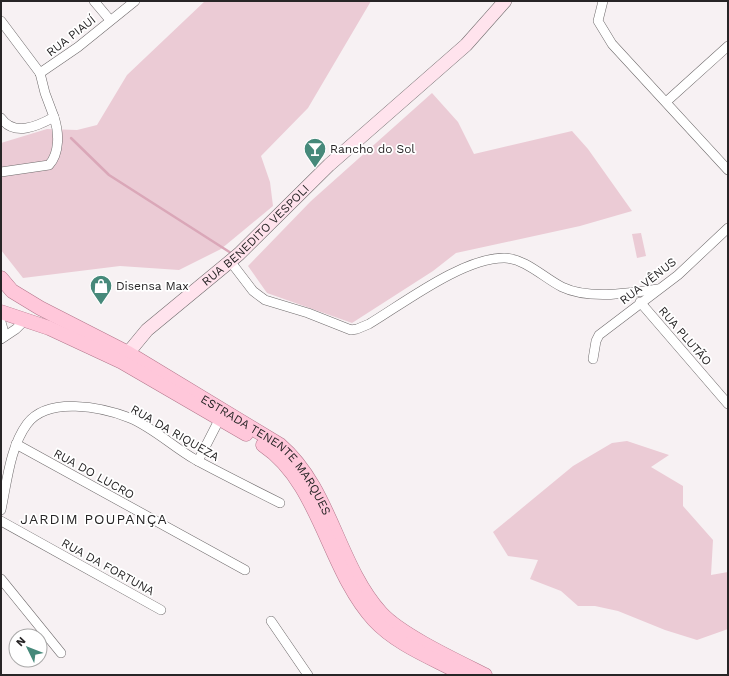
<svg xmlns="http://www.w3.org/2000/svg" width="729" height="676" font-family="'Work Sans',sans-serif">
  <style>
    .green { fill: #ebcbd5 }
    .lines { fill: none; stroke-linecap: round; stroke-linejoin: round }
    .stream { stroke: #daa7b8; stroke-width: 2.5 }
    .street-casing { stroke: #6f6b6c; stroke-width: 10 }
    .secondary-casing { stroke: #6f6b6c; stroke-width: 14 }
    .primary-casing { stroke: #b3768b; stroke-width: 15 }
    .street { stroke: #fff; stroke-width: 9 }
    .secondary { stroke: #ffe3ed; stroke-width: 13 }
    .primary { stroke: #ffc7da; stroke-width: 14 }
    .labels { text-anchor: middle; stroke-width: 3.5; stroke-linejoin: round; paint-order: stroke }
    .street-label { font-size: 12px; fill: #272526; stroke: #fff }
    .poi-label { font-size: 12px; fill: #272526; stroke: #fff; text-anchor: start }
    .quarter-label { font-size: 14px; letter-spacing: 1px; fill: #272526; stroke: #fff }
  </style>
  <rect width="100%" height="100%" fill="#f7f1f3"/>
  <g class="green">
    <polygon points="205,1 371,1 308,108 261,156 270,182 273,206 221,249 179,270 120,266 23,278 1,250 1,143 47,129 77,130 97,125 127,75"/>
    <polygon points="432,93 458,122 474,154 572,131 588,149 632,211 580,226 456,253 433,271 352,323 267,293 248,266 311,201"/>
    <polygon points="641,233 646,256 637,258 632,234"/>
    <polygon points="627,441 669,455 651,467 683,486 683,506 713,540 711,575 728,572 728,629 697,640 665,630 618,611 595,606 578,606 561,591 530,579 538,560 508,556 493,532 573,466 612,443"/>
  </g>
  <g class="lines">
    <polyline class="stream" points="71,138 109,175 231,253"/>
    <g class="street-casing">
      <g id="street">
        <polyline points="94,1 110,20"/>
        <polyline points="603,1 598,21 612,44 728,170"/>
        <polyline points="1,21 40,73"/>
        <polyline points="40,73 78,47 135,1"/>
        <polyline points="666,102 728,46"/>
        <path d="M1,118C14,137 38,126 54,117L45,93L40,73"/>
        <path d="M1,172L49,165C60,153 59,132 54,117"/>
        <path d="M230,261L253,291L265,300L308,313L351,330L357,329L369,324C404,303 464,257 505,258C526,259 544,278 562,287C589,300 630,293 658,289"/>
        <polyline points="640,302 728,404"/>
        <polyline points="1,322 5,336"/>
        <polyline points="1,339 16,329 25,320"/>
        <polyline points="593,359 596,341 599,335 678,275 728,228"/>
        <polyline points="16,444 245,570"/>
        <polyline points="198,461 219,420"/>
        <path d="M1,510C7,482 10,447 27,424C48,396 102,407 130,418C154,428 173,447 196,460C224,475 252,489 280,503"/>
        <polyline points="1,521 161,610"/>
        <polyline points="1,579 61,653"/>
        <polyline points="271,621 308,675"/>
      </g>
    </g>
    <g class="secondary-casing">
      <g id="secondary">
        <path id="s1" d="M128,353L147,330L239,254L329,165L466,45L505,1"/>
      </g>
    </g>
    <g class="primary-casing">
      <g id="primary">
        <path id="s2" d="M1,278L12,291L40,308L128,353L280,445C331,489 337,564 381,613C401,635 457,661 485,675"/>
        <polyline points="1,312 49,328 122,362 246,434"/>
        <path d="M263,445C320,483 328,570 374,620C397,645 435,659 464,675"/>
      </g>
    </g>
    <use href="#street" class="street"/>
    <use href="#secondary" class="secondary"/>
    <use href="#primary" class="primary"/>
  </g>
  <defs>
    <g id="bar-pin" transform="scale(1.15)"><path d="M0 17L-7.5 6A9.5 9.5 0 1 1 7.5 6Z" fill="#46897a" stroke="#fff"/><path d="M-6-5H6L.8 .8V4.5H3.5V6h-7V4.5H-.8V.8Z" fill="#fff"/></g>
    <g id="shop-pin" transform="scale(1.15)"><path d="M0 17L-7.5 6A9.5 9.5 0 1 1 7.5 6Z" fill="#46897a" stroke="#fff"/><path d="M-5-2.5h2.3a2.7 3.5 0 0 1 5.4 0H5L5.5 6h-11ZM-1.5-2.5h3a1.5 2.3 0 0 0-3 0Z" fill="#fff"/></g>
  </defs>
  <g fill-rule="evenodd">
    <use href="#bar-pin" x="315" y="149"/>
    <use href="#shop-pin" x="101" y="286"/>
  </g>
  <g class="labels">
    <g class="street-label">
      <text transform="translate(71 36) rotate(-38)" y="4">RUA PIAUÍ</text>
      <text dy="4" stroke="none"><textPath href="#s1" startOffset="174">RUA BENEDITO VESPOLI</textPath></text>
      <text transform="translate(648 281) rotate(-38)" y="4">RUA VÊNUS</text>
      <text transform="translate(685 336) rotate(49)" y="4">RUA PLUTÃO</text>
      <text transform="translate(175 433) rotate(30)" y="4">RUA DA RIQUEZA</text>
      <text dy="4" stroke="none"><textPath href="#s2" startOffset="323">ESTRADA TENENTE MARQUES</textPath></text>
      <text transform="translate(94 474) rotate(29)" y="4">RUA DO LUCRO</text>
      <text transform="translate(108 567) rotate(29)" y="4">RUA DA FORTUNA</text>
    </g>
    <g class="poi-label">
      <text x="330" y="153">Rancho do Sol</text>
      <text x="116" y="290">Disensa Max</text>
    </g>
    <g class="quarter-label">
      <text x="94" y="524">JARDIM POUPANÇA</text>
    </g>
  </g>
  <rect width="729" height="676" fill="none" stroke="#272526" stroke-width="4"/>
  <g transform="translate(28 648) rotate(313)"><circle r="19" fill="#ffffff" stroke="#a9a8a8"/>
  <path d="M0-3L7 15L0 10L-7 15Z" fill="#46897a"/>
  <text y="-6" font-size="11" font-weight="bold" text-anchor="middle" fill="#272526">N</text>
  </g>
</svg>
